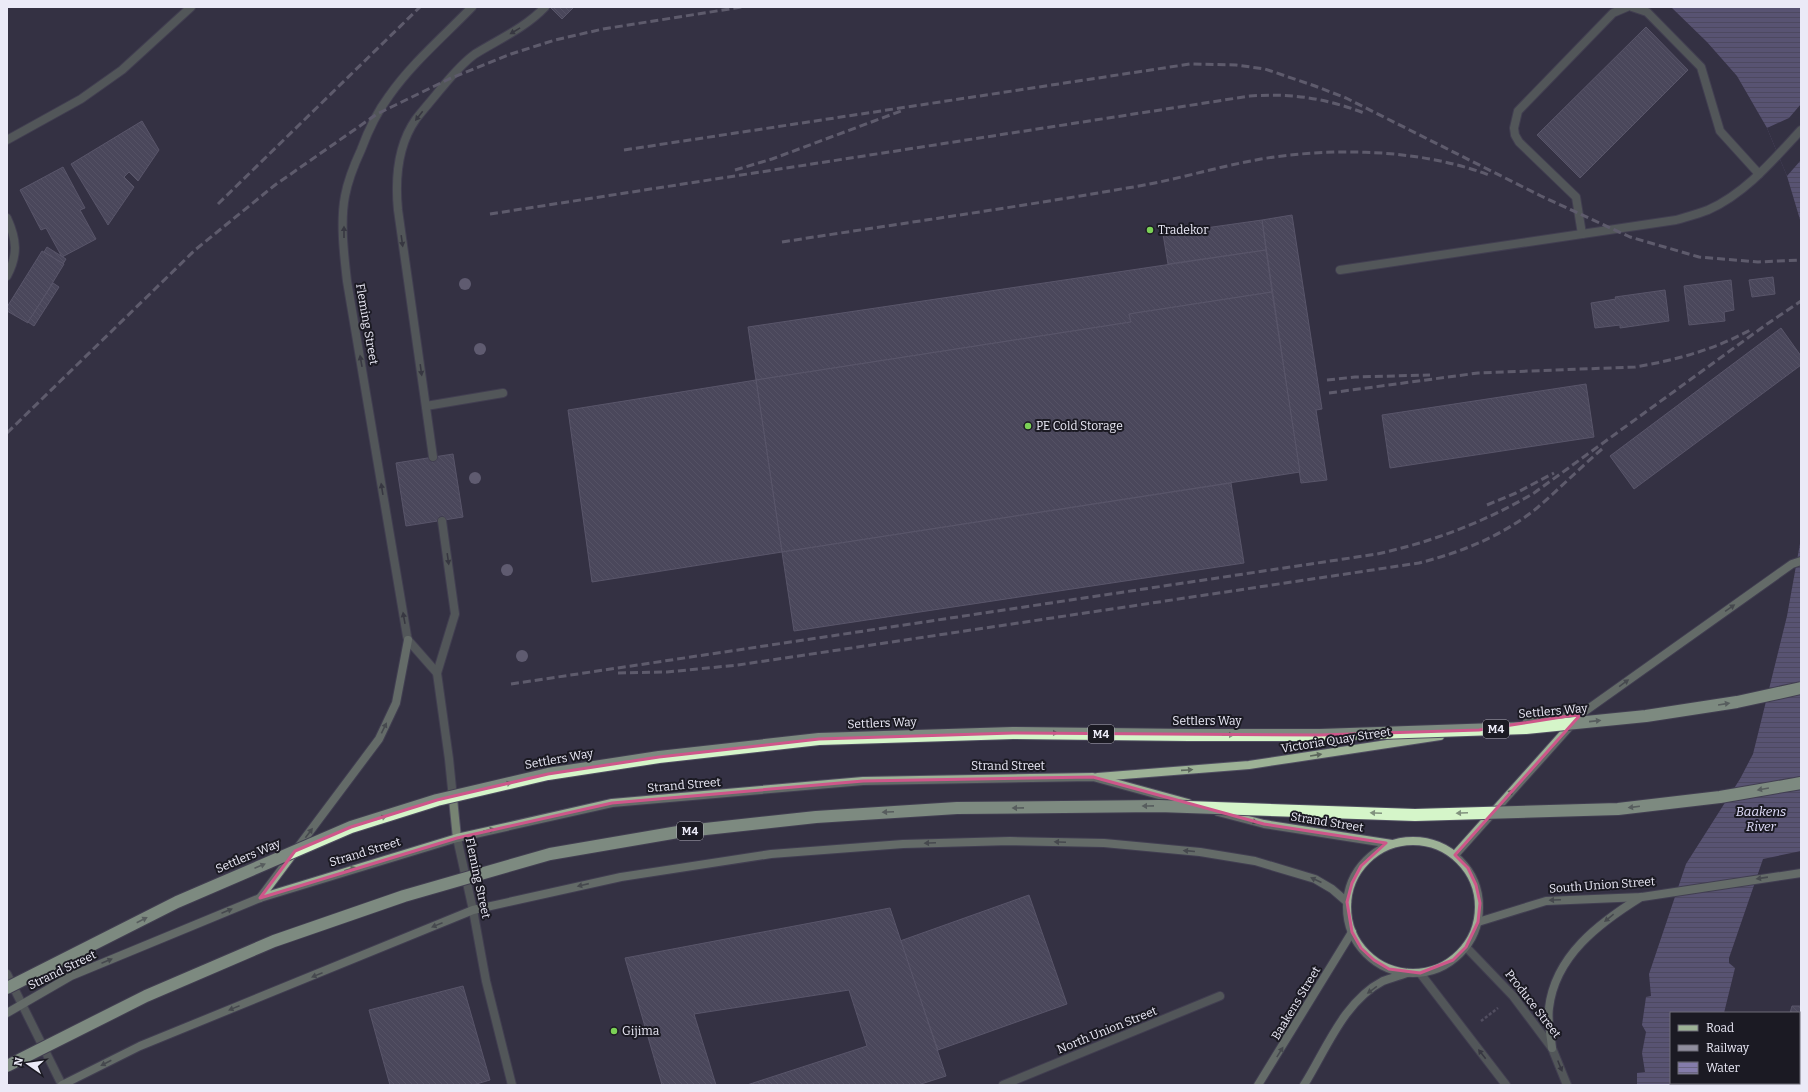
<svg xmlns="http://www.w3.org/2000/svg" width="1808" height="1092" font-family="Bitter,serif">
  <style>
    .water { fill: url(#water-rules) }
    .pier { fill: #343144 }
    .building { fill: url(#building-back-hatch); stroke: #848198 }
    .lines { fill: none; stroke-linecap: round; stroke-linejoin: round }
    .lane-casing { stroke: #514f61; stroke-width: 10 }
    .secondary-casing { stroke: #514f61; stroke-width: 10 }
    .highway-casing { stroke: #514f61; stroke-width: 14 }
    .path { stroke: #757283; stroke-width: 2.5; stroke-dasharray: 3 2; stroke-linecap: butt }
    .lane { stroke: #778473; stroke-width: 8 }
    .secondary { stroke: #9db296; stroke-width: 8 }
    .highway { stroke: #d5f5c9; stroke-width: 12 }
    .rail { stroke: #908e9e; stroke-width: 3; stroke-dasharray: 8 4; stroke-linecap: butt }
    .highway-bridge-casing { stroke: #514f61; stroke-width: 14; stroke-linecap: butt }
    .highway-bridge { stroke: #d5f5c9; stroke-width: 12 }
    .tree { fill: #928ea6 }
    .oneway { fill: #3b3f3f }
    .oneway2 { fill: #5c665c }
    .oneway3 { fill: #81927e }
    .marked { fill: none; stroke: #ce578a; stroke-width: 3; stroke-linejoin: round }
    .poi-dot { fill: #7bd156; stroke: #1b1a23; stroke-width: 1.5 }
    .labels { text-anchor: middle; stroke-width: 4; stroke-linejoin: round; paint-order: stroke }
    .shield { fill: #1b1a23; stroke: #adacb7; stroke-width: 1 }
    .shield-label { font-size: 11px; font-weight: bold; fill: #ebeaf7 }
    .poi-label { font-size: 12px; fill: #ebeaf7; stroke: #1b1a23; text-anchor: start }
    .street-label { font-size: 12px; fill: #ebeaf7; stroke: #1b1a23 }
    .water-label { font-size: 13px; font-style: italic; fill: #e3e0fd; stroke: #1b1a23 }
  </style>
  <defs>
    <pattern id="water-rules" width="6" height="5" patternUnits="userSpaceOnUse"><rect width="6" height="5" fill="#847caa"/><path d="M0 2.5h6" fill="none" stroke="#6b6684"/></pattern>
    <pattern id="building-back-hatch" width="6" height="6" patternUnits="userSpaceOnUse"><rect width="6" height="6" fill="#656278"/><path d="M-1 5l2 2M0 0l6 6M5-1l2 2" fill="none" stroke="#7b798c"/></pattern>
  </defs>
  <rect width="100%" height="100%" fill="#343144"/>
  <g class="water">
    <polygon points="1671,7 1801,7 1801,223 1787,176 1767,128 1737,76 1707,42"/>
    <polygon points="1801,538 1801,851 1763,859 1729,958 1729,963 1735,968 1724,1013 1671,1013 1671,1083 1712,1083 1712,1085 1637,1085 1637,1073 1645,1072 1642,1053 1646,1032 1642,1025 1646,997 1651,996 1649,974 1686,864 1740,779 1753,754 1787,616"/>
  </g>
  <polygon class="pier" points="1801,104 1801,160 1787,176 1767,128 1789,118"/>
  <g class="building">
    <polygon points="550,7 574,7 562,19"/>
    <polygon points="1646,27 1688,70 1580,178 1537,135"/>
    <polygon points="142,121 159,150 138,181 129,172 124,177 134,187 108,225 71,164"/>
    <polygon points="63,167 85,208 80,210 96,239 62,257 46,228 41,230 20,190"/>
    <polygon points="1292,215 1322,409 1316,410 1327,480 1301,483 1262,220"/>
    <polygon points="1262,220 1266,250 1168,264 1163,234"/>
    <polygon points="47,247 66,259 63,264 44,252"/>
    <polygon points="1266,250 1272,292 1129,314 1131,322 756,380 748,327"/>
    <polygon points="42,251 64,264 28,323 7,311 7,307"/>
    <polygon points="1773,277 1775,294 1752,297 1749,280"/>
    <polygon points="1731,280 1734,310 1724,312 1725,321 1689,325 1684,286"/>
    <polygon points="53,283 59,287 34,326 28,322"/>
    <polygon points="1665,290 1669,321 1620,328 1620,325 1595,328 1591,303 1616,299 1615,297"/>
    <polygon points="1272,292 1300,472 782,552 756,380 1131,322 1129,314"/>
    <polygon points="1781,328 1801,356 1801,365 1634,489 1610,456"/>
    <polygon points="756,380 782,552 592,582 568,410"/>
    <polygon points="1586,384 1594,437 1390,468 1382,415"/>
    <polygon points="453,454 463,517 406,526 396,463"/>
    <polygon points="1231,483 1244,563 794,631 782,552"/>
    <polygon points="1029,895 1067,1004 938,1050 900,941"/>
    <polygon points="890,908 946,1076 918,1085 747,1085 867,1046 849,990 694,1014 716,1085 662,1085 625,958"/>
    <polygon points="463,986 490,1080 473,1085 390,1085 369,1010"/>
    <polygon points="1792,1006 1801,1006 1801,1085 1770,1085 1770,1083 1799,1083 1799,1013 1790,1013"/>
  </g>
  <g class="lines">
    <g class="lane-casing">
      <g id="lane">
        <polyline points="1632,7 1647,12 1701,67 1720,131 1759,174"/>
        <polyline points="7,140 81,99 122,70 191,7"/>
        <path d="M7,218C17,240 18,255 7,276"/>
        <polyline points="1582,234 1576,197 1519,142 1515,135 1514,128 1518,111 1613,13 1627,7"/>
        <path d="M1340,270L1676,220C1686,217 1698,214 1708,210C1746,193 1774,159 1801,130"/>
        <polyline points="426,406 503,393"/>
        <path d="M433,457L398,210C395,179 397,146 416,119C423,110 431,101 439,91C450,78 461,64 475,54C499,39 525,28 545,7"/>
        <polyline points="442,521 455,614 437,673 449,759 457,838 473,910 486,981 512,1085"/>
        <path d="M437,673L408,640L407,636L347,281C344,255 340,222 345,196C348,180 354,165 361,150C368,131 377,112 389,96C412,63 444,36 472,7"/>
        <polyline points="1466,947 1513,996 1552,1048 1567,1085"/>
        <polyline points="1420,973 1506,1085"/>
        <polyline points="7,974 62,1085"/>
        <polyline points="1003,1085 1220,996"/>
      </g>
    </g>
    <g class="secondary-casing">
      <g id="secondary">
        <polyline points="1527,722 1581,714"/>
        <polyline points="1098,777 1249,765 1440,736"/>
        <polyline points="1218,812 1264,824 1392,844"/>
        <circle cx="1413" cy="907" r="66"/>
        <polyline points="1455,855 1581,714 1792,564 1801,561"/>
        <polyline points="260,898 379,739 396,703 408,640"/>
        <polyline points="1478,922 1546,901 1642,897 1801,873"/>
        <polyline points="7,1013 71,976 260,898 457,838 612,803 863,781 1093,777 1188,803"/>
        <path d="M1552,1048C1551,1035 1547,1021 1549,1008C1555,956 1599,923 1641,897"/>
        <polyline points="62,1085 140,1046 473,910 621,877 771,854 903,844 1010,841 1104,843 1200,852 1255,861 1315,879 1332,889 1347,902"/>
        <polyline points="1258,1085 1352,932"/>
        <path d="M1304,1085C1326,1050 1344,1001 1383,981C1391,978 1399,976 1407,973"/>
      </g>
    </g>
    <g class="highway-casing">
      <polyline id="highway" points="1013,733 1189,735"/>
    </g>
    <polyline class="path" points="1481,1021 1498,1008"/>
    <use href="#lane" class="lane"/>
    <use href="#secondary" class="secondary"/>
    <use href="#highway" class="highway"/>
    <g class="rail">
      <polyline points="624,150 1190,64 1236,65 1265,69 1315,86 1346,98 1541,196 1630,237 1699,257 1758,262 1801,260"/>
      <polyline points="735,170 772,159 901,111"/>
      <polyline points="218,204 420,7"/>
      <path d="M490,214L1250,96C1291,93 1325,98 1364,113"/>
      <path d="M782,242C897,224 1012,208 1127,188C1173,181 1216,167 1261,159C1334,147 1420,149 1489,175"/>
      <polyline points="1327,380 1355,377 1430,375"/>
      <path d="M1329,393L1478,373L1635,367C1677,360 1716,349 1752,329"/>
      <polyline points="7,433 195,250 275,185 377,114 449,79 511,54 555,40 603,29 742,7"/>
      <polyline points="1487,505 1516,493 1554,473"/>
      <path d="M618,673L667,672L738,665L1419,563C1462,552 1502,536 1537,508C1559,489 1580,468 1602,449"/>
      <path d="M511,684L1377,554C1432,542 1485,522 1534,493L1767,324L1801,301"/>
    </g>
    <g class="highway-bridge-casing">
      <g id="highway-bridge">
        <polyline points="1189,735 1320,735 1526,728 1646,716 1737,702 1801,688"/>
        <polyline points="7,988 177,902 351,827 437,800 548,774 659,757 819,739 1013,733"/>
        <polyline points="7,1066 146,996 274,941 404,896 550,854 678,832 816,817 957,808 1159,806 1415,815 1618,809 1720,797 1801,783"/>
      </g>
    </g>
    <use href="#highway-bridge" class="highway-bridge"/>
  </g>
  <g class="tree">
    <circle cx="465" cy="284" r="6"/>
    <circle cx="480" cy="349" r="6"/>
    <circle cx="475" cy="478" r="6"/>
    <circle cx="507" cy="570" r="6"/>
    <circle cx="522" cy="656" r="6"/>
  </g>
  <defs><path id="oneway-solid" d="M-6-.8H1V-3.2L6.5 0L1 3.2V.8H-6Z"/></defs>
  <g class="oneway">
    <use href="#oneway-solid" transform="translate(515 31) rotate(149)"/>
    <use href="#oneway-solid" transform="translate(419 116) rotate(128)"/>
    <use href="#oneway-solid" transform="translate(344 232) rotate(-90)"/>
    <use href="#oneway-solid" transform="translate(402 241) rotate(82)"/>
    <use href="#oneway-solid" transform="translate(361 361) rotate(-100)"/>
    <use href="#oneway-solid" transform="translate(421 370) rotate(82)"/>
    <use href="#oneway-solid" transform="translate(382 489) rotate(-99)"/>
    <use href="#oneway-solid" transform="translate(448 559) rotate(82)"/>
    <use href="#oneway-solid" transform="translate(404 618) rotate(-100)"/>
    <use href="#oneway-solid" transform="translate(1482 1054) rotate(-128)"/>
    <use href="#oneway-solid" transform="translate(1560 1066) rotate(68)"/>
  </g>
  <g class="oneway2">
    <use href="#oneway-solid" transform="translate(1730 608) rotate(-35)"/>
    <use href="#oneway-solid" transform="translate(1624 683) rotate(-36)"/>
    <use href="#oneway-solid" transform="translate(384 728) rotate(-64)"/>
    <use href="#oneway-solid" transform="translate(1316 755) rotate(-9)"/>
    <use href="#oneway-solid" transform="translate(1187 770) rotate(-4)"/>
    <use href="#oneway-solid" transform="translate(1509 794) rotate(-48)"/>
    <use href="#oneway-solid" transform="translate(1252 821) rotate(15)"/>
    <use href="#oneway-solid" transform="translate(489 830) rotate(-12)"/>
    <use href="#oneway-solid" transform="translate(309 833) rotate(-53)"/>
    <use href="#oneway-solid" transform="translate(1060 842) rotate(-178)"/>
    <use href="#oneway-solid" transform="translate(930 843) rotate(178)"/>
    <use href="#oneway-solid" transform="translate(1189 851) rotate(-175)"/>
    <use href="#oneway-solid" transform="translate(350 869) rotate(-17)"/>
    <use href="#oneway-solid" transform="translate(1762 878) rotate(172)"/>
    <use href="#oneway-solid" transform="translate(1316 880) rotate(-156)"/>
    <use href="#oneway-solid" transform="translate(583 885) rotate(167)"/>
    <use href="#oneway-solid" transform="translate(1555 900) rotate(178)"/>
    <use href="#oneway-solid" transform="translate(227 911) rotate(-23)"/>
    <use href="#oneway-solid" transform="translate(1609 918) rotate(141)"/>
    <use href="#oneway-solid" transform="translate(437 925) rotate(158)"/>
    <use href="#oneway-solid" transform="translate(107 961) rotate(-23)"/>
    <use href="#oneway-solid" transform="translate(317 975) rotate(158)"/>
    <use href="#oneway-solid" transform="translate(1372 990) rotate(144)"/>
    <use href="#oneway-solid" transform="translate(234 1008) rotate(158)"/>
    <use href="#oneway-solid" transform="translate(1280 1052) rotate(-58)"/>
    <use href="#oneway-solid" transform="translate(106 1063) rotate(153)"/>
  </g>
  <g class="oneway3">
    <use href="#oneway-solid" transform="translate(1724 704) rotate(-9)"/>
    <use href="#oneway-solid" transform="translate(1595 721) rotate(-6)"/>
    <use href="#oneway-solid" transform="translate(1052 733) rotate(1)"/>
    <use href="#oneway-solid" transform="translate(1228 735)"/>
    <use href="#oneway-solid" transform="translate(506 784) rotate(-13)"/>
    <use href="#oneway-solid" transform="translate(1763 789) rotate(170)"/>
    <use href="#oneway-solid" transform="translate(1148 806) rotate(179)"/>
    <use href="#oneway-solid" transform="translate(1634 807) rotate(173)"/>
    <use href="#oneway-solid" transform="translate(1018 808) rotate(179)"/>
    <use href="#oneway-solid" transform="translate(888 812) rotate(177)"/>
    <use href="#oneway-solid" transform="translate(1376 813) rotate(-178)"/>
    <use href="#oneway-solid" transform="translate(1462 813) rotate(178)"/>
    <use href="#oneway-solid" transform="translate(381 818) rotate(-18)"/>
    <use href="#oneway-solid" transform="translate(260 866) rotate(-23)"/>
    <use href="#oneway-solid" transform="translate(142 920) rotate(-27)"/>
  </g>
  <path d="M0 0H1808V1092H0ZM1581,714L1455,855L1468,868L1476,885L1480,903L1478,922L1466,947L1453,960L1420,973L1389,969L1374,960L1361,948L1352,932L1347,902L1352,883L1361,866L1386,843L1264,824L1093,777L863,781L612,803L457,838L260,898L295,851L351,827L437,800L548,774L659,757L819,739L1013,733L1320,735L1479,730Z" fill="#343144" fill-opacity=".55" fill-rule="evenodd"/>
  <path class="marked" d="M1581,714L1455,855L1468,868L1476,885L1480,903L1478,922L1466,947L1453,960L1420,973L1389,969L1374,960L1361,948L1352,932L1347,902L1352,883L1361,866L1386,843L1264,824L1093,777L863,781L612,803L457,838L260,898L295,851L351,827L437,800L548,774L659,757L819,739L1013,733L1320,735L1479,730Z"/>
  <g class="poi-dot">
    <circle cx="1150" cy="230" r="4"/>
    <circle cx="1028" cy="426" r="4"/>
    <circle cx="614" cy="1031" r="4"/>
  </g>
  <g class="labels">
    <g class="shield">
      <rect x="1483" y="720" width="26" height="18" rx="3"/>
      <rect x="1088" y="725" width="26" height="18" rx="3"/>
      <rect x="677" y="822" width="26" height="18" rx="3"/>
    </g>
    <g class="shield-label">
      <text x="1496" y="733">M4</text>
      <text x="1101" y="738">M4</text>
      <text x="690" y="835">M4</text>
    </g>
    <g class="poi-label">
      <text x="1158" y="234">Tradekor</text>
      <text x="1036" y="430">PE Cold Storage</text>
      <text x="622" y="1035">Gijima</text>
    </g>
    <g class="street-label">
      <text transform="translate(367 324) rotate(80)" y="4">Fleming Street</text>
      <text transform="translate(1553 711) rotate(-5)" y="4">Settlers Way</text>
      <text x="1207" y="725">Settlers Way</text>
      <text transform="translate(882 723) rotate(-2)" y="4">Settlers Way</text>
      <text transform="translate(1336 740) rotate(-9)" y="4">Victoria Quay Street</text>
      <text transform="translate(559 759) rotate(-10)" y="4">Settlers Way</text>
      <text x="1008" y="770">Strand Street</text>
      <text transform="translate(684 785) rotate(-5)" y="4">Strand Street</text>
      <text transform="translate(1327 822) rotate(9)" y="4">Strand Street</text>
      <text transform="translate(365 852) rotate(-17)" y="4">Strand Street</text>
      <text transform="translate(248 856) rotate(-23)" y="4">Settlers Way</text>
      <text transform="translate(478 878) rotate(78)" y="4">Fleming Street</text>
      <text transform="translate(1602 885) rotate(-4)" y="4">South Union Street</text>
      <text transform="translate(62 970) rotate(-26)" y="4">Strand Street</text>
      <text transform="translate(1296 1003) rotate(-59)" y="4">Baakens Street</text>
      <text transform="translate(1533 1004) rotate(52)" y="4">Produce Street</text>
      <text transform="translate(1107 1030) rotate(-22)" y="4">North Union Street</text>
    </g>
    <g class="water-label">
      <text x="1761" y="816">Baakens<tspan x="1761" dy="15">River</tspan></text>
    </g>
  </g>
  <rect width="1808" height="1092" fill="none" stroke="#ebeaf7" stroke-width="16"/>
  <rect x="1670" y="1012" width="130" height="72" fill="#1b1a23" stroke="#6e6d78"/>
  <rect x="1678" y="1025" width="20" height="6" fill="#9db296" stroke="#6e6d78"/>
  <text x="1706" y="1032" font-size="12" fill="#ebeaf7">Road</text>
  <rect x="1678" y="1045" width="20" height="6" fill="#908e9e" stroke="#6e6d78"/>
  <text x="1706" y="1052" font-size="12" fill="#ebeaf7">Railway</text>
  <rect x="1678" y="1062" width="20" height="12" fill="url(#water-rules)" stroke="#6e6d78"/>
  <text x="1706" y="1072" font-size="12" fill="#ebeaf7">Water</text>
  <g transform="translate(28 1064) rotate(283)" stroke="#1b1a23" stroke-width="3" paint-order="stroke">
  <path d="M0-3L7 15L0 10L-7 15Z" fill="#ebeaf7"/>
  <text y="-6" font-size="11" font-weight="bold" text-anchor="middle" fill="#ebeaf7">N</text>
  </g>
</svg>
